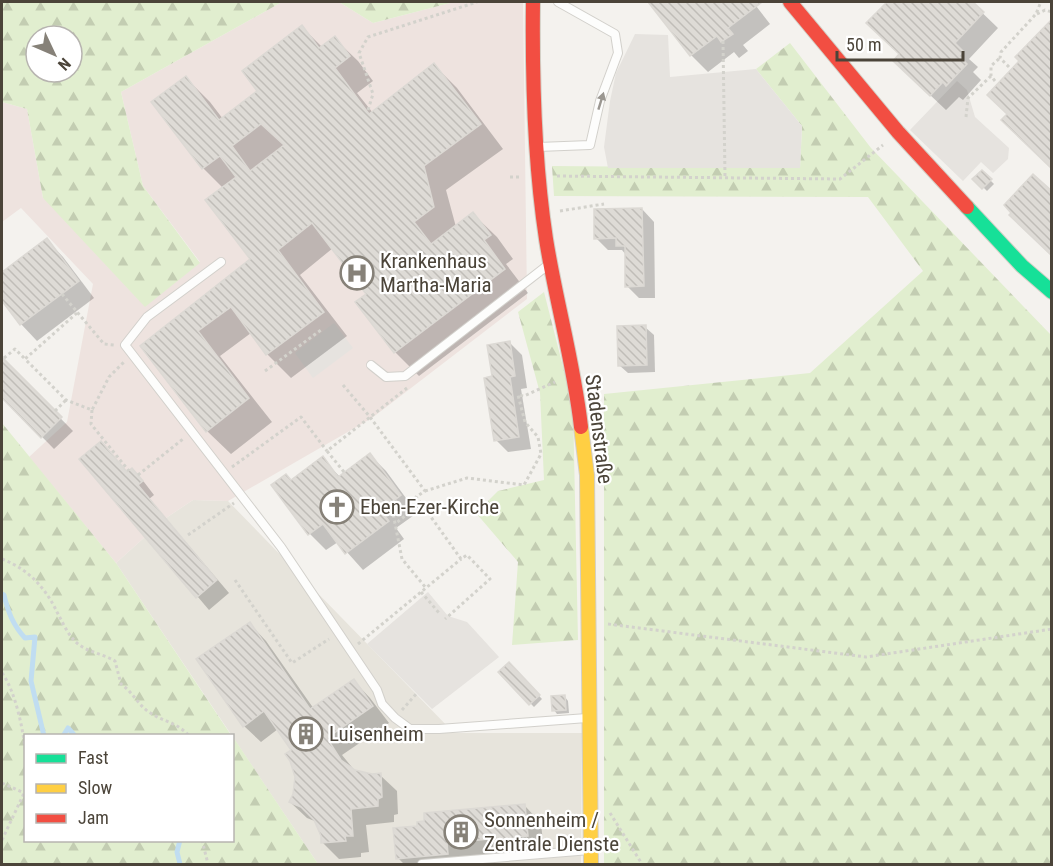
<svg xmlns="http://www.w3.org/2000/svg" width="1053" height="866" font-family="'Roboto Condensed',sans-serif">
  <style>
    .residential { fill: #e7e4dc }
    .medical { fill: #eee3df }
    .forest { fill: url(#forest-firs); fill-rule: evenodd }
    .parking { fill: #e6e3df }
    .shadow { fill: #0003 }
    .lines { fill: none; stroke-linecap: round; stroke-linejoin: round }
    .stream { stroke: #c0ddf1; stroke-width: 5 }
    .building { fill: url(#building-back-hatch); stroke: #dcd9d4; stroke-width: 1.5; fill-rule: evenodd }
    .lane-casing { stroke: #d2d0cb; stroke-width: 10 }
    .fast-casing { stroke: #d3cfc5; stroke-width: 16 }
    .slow-casing { stroke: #d3cfc5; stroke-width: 16 }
    .jam-casing { stroke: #d3cfc5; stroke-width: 16 }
    .path { stroke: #d3d2cc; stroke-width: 3; stroke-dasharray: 3 3; stroke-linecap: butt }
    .lane { stroke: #fdfdfc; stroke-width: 8 }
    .fast { stroke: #16e098; stroke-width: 14 }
    .slow { stroke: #ffcf43; stroke-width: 14 }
    .jam { stroke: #f24e42; stroke-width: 14 }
    .oneway { fill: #9b9791 }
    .labels { text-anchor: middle; stroke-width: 4.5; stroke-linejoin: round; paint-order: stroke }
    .poi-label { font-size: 21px; fill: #4b4439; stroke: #fff; text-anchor: start }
    .street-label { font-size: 21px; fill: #4b4439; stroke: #fff }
  </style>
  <defs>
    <pattern id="forest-firs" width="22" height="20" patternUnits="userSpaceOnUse" patternTransform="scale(1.5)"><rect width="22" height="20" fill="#e1eecf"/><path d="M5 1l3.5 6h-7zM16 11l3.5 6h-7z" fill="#c3cdb2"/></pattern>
    <pattern id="building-back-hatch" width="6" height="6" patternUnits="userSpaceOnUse" patternTransform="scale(1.5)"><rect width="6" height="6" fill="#dedbd6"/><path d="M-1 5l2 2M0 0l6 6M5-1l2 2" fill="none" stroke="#c0bdb8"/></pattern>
  </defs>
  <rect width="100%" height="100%" fill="#f4f2ee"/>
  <polygon class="residential" points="193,500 228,501 454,733 582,733 581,864 318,864 116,563 166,518"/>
  <polygon class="medical" points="282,2 339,2 373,23 454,2 523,2 527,299 372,418 228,501 193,500 166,518 116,563 29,457 67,422 93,284 21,208 2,222 2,102 27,109 43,198 200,262 143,186 121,92"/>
  <g class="forest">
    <path d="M2,2H282L121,92L143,186L200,263L145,307L43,198L27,109L2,102ZM36,36H72V72H36Z"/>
    <polygon points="339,2 454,2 373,23"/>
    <polygon points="790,43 871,148 1051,335 1051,864 604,864 604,394 810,373 923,271 868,197 554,196 552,166 800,168 802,126 756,69"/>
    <polygon points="544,292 573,406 578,640 512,645 518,562 476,513 498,491 544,480 540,393 518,312"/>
    <polygon points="2,423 116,563 231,735 26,736 26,840 232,840 233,737 318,864 2,864"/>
  </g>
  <g class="parking">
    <polygon points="635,34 668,35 670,77 756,69 802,126 800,168 608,168 604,147 610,101 616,73"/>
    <polygon points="957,81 967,90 975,117 1009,148 1008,159 993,173 981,162 963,181 910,130"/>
    <polygon points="334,323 353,348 313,378 295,353"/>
    <polygon points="428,592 448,616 467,622 499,657 432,709 367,644"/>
  </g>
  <g class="shadow">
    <polygon points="650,2 753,2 770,24 743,45 748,51 739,58 734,52 708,72 691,55"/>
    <polygon points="889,2 971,2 998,28 969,59 978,67 973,72 981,80 963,100 959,97 946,110 910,76 901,55 868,23"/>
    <polygon points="302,27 322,47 334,38 358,61 373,81 357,93 373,113 434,65 457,88 503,149 446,190 456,227 473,214 497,237 513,259 506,264 528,293 419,376 395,352 357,302 368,294 333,248 300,275 347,336 291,378 267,354 251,333 220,356 272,422 231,454 207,431 142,346 252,259 223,188 203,168 153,103 186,78 210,102 223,119 259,91"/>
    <polygon points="982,172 994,184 987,191 975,179"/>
    <polygon points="642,209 654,222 655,298 639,298 627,286 626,255 622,250 608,250 596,238"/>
    <polygon points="47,240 63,257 94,298 37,341 21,324 2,298 2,274"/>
    <polygon points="645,327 654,335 655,372 628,373 619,365"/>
    <polygon points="509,342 522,355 527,388 521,389 531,449 508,452 496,440 493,378"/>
    <polygon points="2,359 73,431 54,449 2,396"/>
    <polygon points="101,443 128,473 132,470 144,482 154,495 149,499 229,593 209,610 81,459"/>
    <polygon points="370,455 386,471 417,513 396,528 404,539 363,570 338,542 326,550 310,534 273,485 292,482 322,458 340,477"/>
    <polygon points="250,624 266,641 314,709 354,681 370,698 389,723 342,755 355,771 372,775 380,775 397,791 398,814 394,815 394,822 366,825 369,852 361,853 361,857 339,859 323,843 322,835 317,822 307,818 290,802 295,795 296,777 293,751 278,729 261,742 244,726"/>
    <polygon points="509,664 542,699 534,707 500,672"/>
    <polygon points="565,697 568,701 569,713 557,714 554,710"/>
    <polygon points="525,806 541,823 544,852 463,859 463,864 404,864 398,858 419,827"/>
  </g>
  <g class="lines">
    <g class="stream">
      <path d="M2,594L4,595C8,612 13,625 25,638L35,637L31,681L44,736"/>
      <polyline points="63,736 68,728 75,736"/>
      <polyline points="180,840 177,852 180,864"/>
    </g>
  </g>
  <g class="building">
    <polygon points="648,2 762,2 728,28 733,34 721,42 717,36 690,56"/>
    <polygon points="887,2 973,2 984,12 955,43 963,51 959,56 967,64 946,86 943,82 930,96 893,61 899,54 866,23"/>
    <polygon points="1052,19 1052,169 1001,120 1007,114 987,95 1019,61 1015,57"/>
    <path d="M302,25L319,48L335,36L350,56L335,68L369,114L434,63L481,124L424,166L434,207L414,222L431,244L473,212L491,235L484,240L505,269L394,353L355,302L366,294L312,223L278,250L324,312L266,355L231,307L198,331L249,398L206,432L140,346L250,259L205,200L236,177L220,156L202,169L151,102L186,76L219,120L257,91L242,71ZM261,124L284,145L250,171L232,146Z"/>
    <polygon points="982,170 992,179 982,189 972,179"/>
    <polygon points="1033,174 1052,191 1052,256 1009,215 1011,213 1004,205"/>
    <polygon points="642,208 644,286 625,287 625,246 616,246 616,238 594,239 594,209"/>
    <polygon points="47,238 79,281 20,325 2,301 2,272"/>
    <polygon points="646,325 647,365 618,366 617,326"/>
    <polygon points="510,341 515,376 510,377 519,437 494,441 484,378 492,376 487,345"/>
    <polygon points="2,357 62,417 41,438 2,398"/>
    <polygon points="101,441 127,472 132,468 143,481 138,485 217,580 196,598 79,459"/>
    <polygon points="370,453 401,495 381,511 389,521 345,554 323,524 308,535 271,485 286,474 291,480 323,456 338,477"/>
    <polygon points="250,622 310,709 354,679 373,706 327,738 341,760 355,770 372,774 381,773 382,797 378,799 378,806 351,809 353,836 345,836 346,841 321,843 321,836 314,820 301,807 289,802 293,794 295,777 290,761 285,754 291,750 264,711 243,727 196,659"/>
    <polygon points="509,662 540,695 529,705 498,672"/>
    <polygon points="565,695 566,710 552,711 551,696"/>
    <polygon points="525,804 528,836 514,837 514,842 500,844 500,838 447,843 448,854 396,859 393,828 417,826 417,822 424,821 424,813"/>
  </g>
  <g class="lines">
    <g class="lane-casing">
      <g id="lane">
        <polyline points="538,147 590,145 600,101 618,53 615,34 558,2"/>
        <polyline points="221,262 147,317 125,345 281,547 377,690 382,704 395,718 410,729 439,729 587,718"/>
        <polyline points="371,365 386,377 405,376 548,265"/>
        <polyline points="422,864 590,850"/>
      </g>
    </g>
    <g class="fast-casing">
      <polyline id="fast" points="967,207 1022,266 1052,292"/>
    </g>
    <g class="slow-casing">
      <polyline id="slow" points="581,427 587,475 591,864"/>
    </g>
    <g class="jam-casing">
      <g id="jam">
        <path d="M533,2C532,81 534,160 546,239C556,302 574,364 581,427"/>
        <polyline points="790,2 898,132 967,207"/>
      </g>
    </g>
    <g class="path">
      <polyline points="1037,14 1045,10 1052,12"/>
      <polyline points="723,41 725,177"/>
      <polyline points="1009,67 1000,58 1001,52 1036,14 1040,4 1039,2"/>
      <polyline points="995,81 991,76 991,66 1000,58"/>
      <polyline points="368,110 373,94 359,53 368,37 477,2"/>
      <polyline points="966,117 968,98 991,76"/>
      <polyline points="557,176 840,179 883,145"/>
      <polyline points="510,177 520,177"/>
      <polyline points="560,211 604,204"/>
      <polyline points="62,294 104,344 114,345"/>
      <polyline points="77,313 25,359 66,400 92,410 109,377 124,362"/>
      <polyline points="4,358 15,349 25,359"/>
      <polyline points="265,371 321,330"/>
      <polyline points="343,385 370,417 425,491 416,497 421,503 395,524"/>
      <polyline points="92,410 91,424 129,471"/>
      <polyline points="55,411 66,400"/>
      <polyline points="232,467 301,417 327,451"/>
      <polyline points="344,472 327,451 407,388"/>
      <polyline points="138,475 183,439"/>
      <polyline points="425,491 467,478 524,485 541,454 538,437 525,422 518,395 524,396 555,382"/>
      <polyline points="391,503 402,559 426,588"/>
      <polyline points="421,503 461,559 467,555 490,579 445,619"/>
      <polyline points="188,535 234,503"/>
      <path d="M2,559C28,569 45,587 57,612C62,621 67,633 74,640C84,652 102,653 115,661L121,684C133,692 139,707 152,714C165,722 178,723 189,736"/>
      <polyline points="235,580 292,663 329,639"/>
      <polyline points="421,592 440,614"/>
      <polyline points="608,624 866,657 1052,629"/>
      <polyline points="358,644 461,559"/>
      <path d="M2,673C16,692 23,730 26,754"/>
      <polyline points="402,710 417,693"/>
      <polyline points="2,783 24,793"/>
      <polyline points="610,813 642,864"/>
      <polyline points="2,840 26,789"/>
      <polyline points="202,840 208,864"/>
    </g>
    <use href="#lane" class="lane"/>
    <use href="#fast" class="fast"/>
    <use href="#slow" class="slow"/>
    <use href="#jam" class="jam"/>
  </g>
  <defs><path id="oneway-solid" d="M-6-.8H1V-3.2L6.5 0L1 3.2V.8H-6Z" transform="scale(1.5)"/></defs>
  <use class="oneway" href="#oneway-solid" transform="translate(601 101) rotate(-73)"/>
  <defs>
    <g id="hospital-ring" transform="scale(1.725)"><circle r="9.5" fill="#fff" stroke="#868178" stroke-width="1.5"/><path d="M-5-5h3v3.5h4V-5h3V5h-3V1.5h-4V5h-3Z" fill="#868178"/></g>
    <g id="church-ring" transform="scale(1.725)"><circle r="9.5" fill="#fff" stroke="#868178" stroke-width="1.5"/><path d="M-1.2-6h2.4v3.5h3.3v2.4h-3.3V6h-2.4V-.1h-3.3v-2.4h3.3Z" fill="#868178"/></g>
    <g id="building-ring" transform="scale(1.725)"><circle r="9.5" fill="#fff" stroke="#868178" stroke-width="1.5"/><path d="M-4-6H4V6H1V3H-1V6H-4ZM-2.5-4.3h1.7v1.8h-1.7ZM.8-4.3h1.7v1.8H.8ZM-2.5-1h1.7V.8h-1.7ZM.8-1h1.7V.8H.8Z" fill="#868178"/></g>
  </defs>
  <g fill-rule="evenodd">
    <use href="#hospital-ring" x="357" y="273"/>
    <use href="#church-ring" x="337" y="507"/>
    <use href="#building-ring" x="306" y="734"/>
    <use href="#building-ring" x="461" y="832"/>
  </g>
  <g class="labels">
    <g class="poi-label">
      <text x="380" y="268">Krankenhaus<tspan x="380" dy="24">Martha-Maria</tspan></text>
      <text x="360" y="514">Eben-Ezer-Kirche</text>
      <text x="329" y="741">Luisenheim</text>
      <text x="484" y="827">Sonnenheim /<tspan x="484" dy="24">Zentrale Dienste</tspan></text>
    </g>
    <g class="street-label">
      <text transform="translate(599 429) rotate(83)" y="7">Stadenstraße</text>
    </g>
  </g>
  <rect width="1053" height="866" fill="none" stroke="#4b4439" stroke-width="6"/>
  <rect x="24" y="734" width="210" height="108" fill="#ffffff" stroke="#b7b4b0" stroke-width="1.5"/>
  <rect x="36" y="754" width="30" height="9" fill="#16e098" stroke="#b7b4b0" stroke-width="1.5"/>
  <text x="78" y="764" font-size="18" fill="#4b4439">Fast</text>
  <rect x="36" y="784" width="30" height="9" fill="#ffcf43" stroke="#b7b4b0" stroke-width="1.5"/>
  <text x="78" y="794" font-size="18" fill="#4b4439">Slow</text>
  <rect x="36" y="814" width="30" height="9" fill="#f24e42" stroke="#b7b4b0" stroke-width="1.5"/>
  <text x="78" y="824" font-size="18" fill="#4b4439">Jam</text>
  <g transform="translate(54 54) rotate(134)"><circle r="28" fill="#ffffff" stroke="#b7b4b0" stroke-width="1.5"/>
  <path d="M0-4.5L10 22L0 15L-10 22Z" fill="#868178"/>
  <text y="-9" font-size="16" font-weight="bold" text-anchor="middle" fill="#4b4439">N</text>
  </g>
  <path d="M837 51v9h126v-9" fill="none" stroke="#4b4439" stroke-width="3"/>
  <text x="846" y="51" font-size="18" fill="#4b4439" stroke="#ffffff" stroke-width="4.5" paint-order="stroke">50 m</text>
</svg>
